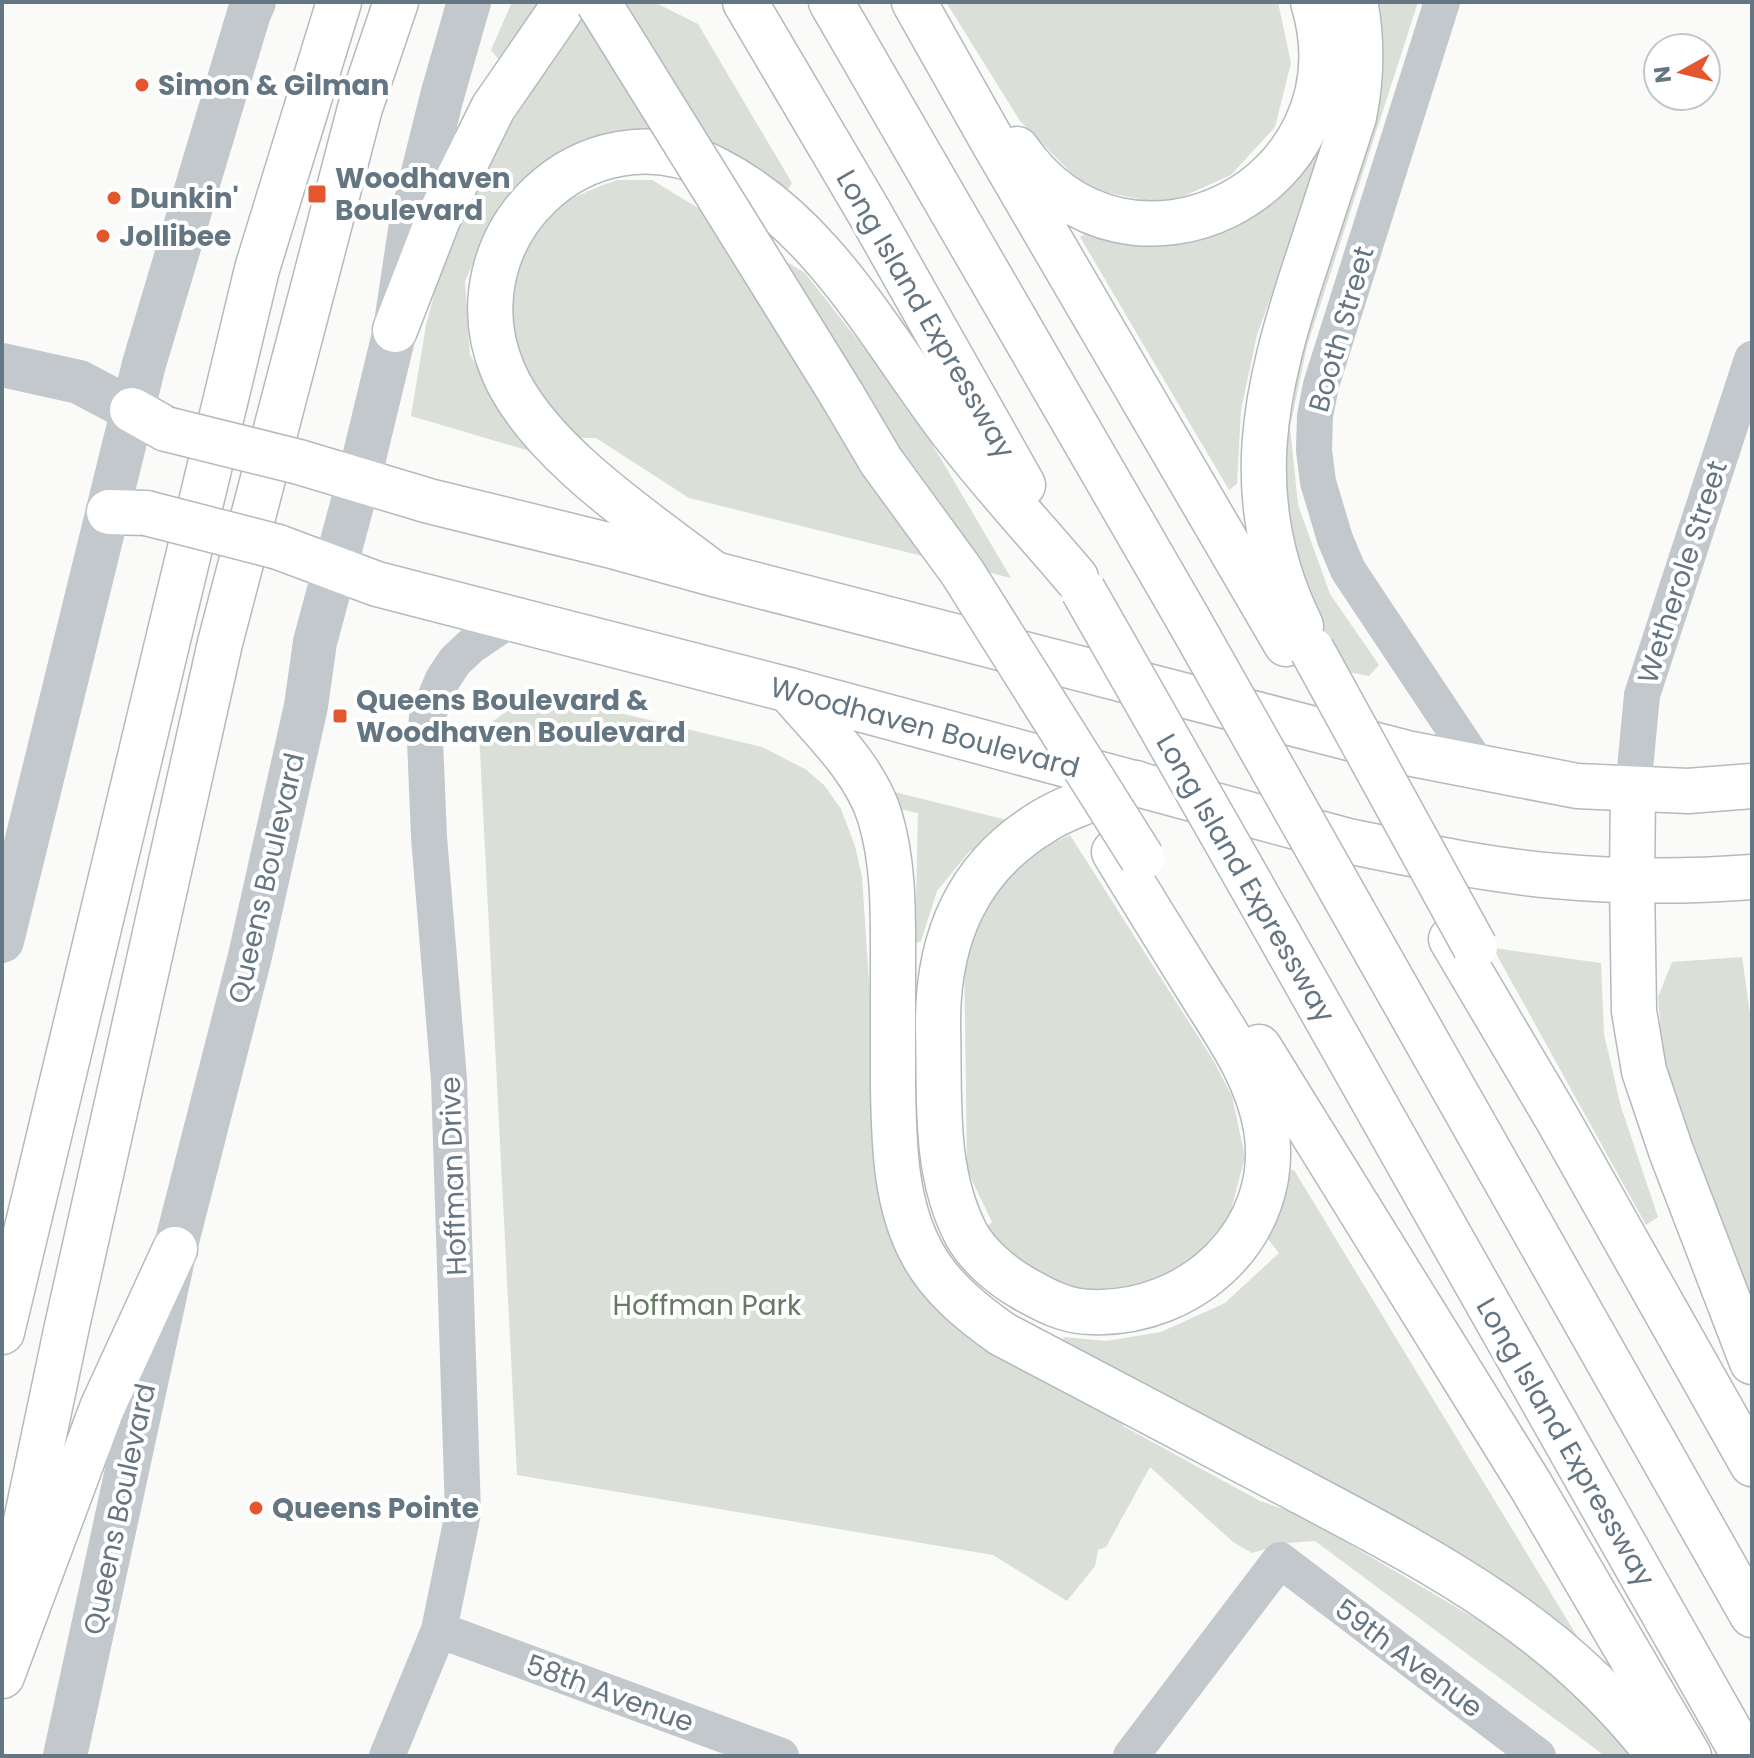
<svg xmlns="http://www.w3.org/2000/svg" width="1754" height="1758" font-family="Poppins,sans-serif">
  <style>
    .green { fill: #dadfd7 }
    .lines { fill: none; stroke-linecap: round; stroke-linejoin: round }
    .primary-casing { stroke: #b5babe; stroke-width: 47 }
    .motorway-casing { stroke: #b4b9bd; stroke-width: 47 }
    .minor { stroke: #c3c8cc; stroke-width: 36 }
    .tertiary { stroke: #c3c8cc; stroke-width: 44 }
    .primary { stroke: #fff; stroke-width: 44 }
    .motorway { stroke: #fff; stroke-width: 44 }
    .primary-bridge-casing { stroke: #b5babe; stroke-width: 47; stroke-linecap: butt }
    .motorway-bridge-casing { stroke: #b4b9bd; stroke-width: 47; stroke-linecap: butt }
    .primary-bridge { stroke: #fff; stroke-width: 44 }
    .motorway-bridge { stroke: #fff; stroke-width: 44 }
    .poi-dot { fill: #e4572e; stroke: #fff; stroke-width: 3 }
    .labels { text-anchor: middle; stroke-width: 8; stroke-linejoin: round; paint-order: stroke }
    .poi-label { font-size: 28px; font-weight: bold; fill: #657683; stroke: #fff; text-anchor: start }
    .street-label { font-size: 28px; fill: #657683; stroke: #fff }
    .park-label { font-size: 28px; fill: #687a64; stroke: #fff }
  </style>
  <rect width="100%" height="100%" fill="#fafaf8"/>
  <g class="green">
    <polygon points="512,2 539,2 499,60 491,50"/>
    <polygon points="590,2 654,2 698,24 792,183 782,199 623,141 572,146 501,203 465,281 470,355 533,452 411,416 426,325 457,208"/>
    <polygon points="946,2 1278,2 1291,63 1275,127 1231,175 1166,204 1087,189 1020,121"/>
    <polygon points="1373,2 1418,2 1307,346 1290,427 1298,505 1330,594 1379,665 1369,676 1342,671 1319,631 1290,548 1283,481 1285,402"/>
    <polygon points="1322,135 1306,199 1257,335 1241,410 1237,484 1229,490 1080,237 1088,232 1130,244 1190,239 1262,208"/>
    <path d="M617,180H652L805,273L911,408L1011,578L689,498L596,438H569C557,424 533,404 525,388C502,340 494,275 527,230C544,207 590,190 617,180Z"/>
    <polygon points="532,692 762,747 805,769 824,785 841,809 855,846 862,877 874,1056 876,1182 885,1215 1124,1420 1123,1426 1260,1501 1298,1514 1534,1653 1636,1756 1605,1756 1315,1541 1287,1543 1252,1553 1233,1542 1150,1467 1106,1547 1098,1550 1095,1566 1067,1601 993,1555 517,1475 479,732"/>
    <polygon points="878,788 1015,822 969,852 937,891 921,941 915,944 918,813 886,806"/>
    <polygon points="1070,835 1213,1060 1232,1096 1245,1157 1229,1217 1188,1266 1138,1294 1084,1300 1019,1274 983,1230 992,1222 967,1170 964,948 985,894 1033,852"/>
    <polygon points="1493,948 1601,963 1604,1034 1621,1107 1658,1217 1646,1225"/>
    <polygon points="1742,957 1752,1028 1752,1318 1683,1128 1663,1058 1658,997 1672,962"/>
    <polygon points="1294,1170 1580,1641 1061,1345 1064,1337 1106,1341 1161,1332 1225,1303 1279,1253 1267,1238 1282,1203 1285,1171"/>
  </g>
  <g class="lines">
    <g class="primary-casing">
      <g id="primary">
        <polyline points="132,410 166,429"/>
        <polyline points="299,462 429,501 616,547 714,574 1407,753 1577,786 1688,791 1752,786"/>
        <polyline points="109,512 146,513"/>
        <path d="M278,547L377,584L789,690L1348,841C1416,855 1486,870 1555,876C1621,882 1686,882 1752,877"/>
        <polyline points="1632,881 1633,790"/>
        <polyline points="2,1332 257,269 339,2"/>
        <polyline points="2,1635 67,1326 220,643 360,108 396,2"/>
        <polyline points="2,1676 102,1408 175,1249"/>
      </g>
    </g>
    <g class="motorway-casing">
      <g id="motorway">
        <polyline points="745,2 869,212 1023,485"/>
        <polyline points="831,2 1188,619"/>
        <polyline points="914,2 993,142 1286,644"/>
        <path d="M1017,149C1128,310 1369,187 1313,2"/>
        <polyline points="395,330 438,219 493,108 566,2"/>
        <polyline points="842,395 881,461"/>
        <path d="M714,574C645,521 537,451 503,371C447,237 586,103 715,169C820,222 877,331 945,422C985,476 1032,526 1076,578"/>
        <path d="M1301,626C1238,498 1265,388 1307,261C1323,213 1338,165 1354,117C1362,77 1363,41 1355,2"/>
        <path d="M789,690C821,728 865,768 880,817C894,864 893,912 893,961C893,1003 893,1046 893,1088C894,1143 895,1204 922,1253C940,1287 971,1312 1002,1334C1095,1383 1188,1432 1281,1481C1426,1558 1557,1622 1659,1756"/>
        <path d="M1114,852C1141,897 1169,942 1197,987C1225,1032 1257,1075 1266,1128C1283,1232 1192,1316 1091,1312C1066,1312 1044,1300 1023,1288C1002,1276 978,1256 966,1234C933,1170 940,1097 938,1027C937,939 967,867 1044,821C1072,804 1106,795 1136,783"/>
        <polyline points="1632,881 1634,1011 1644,1071 1671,1151 1752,1362"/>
        <polyline points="1251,885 1744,1756"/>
        <polyline points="1354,913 1752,1615"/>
        <polyline points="1451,939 1558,1120 1752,1464"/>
        <polyline points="1259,1047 1531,1486 1689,1756"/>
      </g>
    </g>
    <g class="minor">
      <polyline points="1442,2 1321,385 1315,416 1314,450 1318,482 1335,539 1348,570 1479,767"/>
      <polyline points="1633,790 1642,695 1752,359"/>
      <polyline points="439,1630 781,1756"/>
      <polyline points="387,1756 439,1630 463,1513 449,1080 429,837 425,740 427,717 443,679 455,661 471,646 511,619"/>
      <polyline points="1131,1756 1280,1560 1538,1756"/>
    </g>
    <g class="tertiary">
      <polyline points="2,365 79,382 132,410"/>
      <polyline points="2,941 144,364 249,13 254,2"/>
      <polyline points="65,1756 175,1249 250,956 306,706 315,642 359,479 395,330 412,217 442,96 469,2"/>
    </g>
    <use href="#primary" class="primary"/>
    <use href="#motorway" class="motorway"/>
    <g class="primary-bridge-casing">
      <g id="primary-bridge">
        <polyline points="166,429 299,462"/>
        <polyline points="146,513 278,547"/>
      </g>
    </g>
    <g class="motorway-bridge-casing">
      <g id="motorway-bridge">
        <polyline points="598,2 842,395"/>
        <polyline points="881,461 962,572 1142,858"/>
        <polyline points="1083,590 1251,885"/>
        <polyline points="1188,619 1354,913"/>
        <polyline points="1312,650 1475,947"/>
      </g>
    </g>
    <use href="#primary-bridge" class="primary-bridge"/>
    <use href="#motorway-bridge" class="motorway-bridge"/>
  </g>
  <g class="poi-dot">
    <circle cx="142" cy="85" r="8"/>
    <rect x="307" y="184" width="20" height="20" rx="4"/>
    <circle cx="114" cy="198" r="8"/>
    <circle cx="103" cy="236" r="8"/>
    <rect x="332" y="708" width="16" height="16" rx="4"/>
    <circle cx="256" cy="1508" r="8"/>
  </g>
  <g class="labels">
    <g class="poi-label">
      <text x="158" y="95">Simon &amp; Gilman</text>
      <text x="335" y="188">Woodhaven<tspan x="335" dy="32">Boulevard</tspan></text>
      <text x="130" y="208">Dunkin'</text>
      <text x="119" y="246">Jollibee</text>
      <text x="356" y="710">Queens Boulevard &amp;<tspan x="356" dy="32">Woodhaven Boulevard</tspan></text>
      <text x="272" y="1518">Queens Pointe</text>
    </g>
    <g class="street-label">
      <text transform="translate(926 314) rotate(60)" y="10">Long Island Expressway</text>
      <text transform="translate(1341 329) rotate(-74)" y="10">Booth Street</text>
      <text transform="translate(1682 572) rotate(-72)" y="10">Wetherole Street</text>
      <text transform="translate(925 727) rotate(15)" y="10">Woodhaven Boulevard</text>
      <text transform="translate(266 878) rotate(-77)" y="10">Queens Boulevard</text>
      <text transform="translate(1246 878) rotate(60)" y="10">Long Island Expressway</text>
      <text transform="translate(453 1176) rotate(-92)" y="10">Hoffman Drive</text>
      <text transform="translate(1566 1442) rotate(60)" y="10">Long Island Expressway</text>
      <text transform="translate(119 1509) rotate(-78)" y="10">Queens Boulevard</text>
      <text transform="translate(1409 1658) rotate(37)" y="10">59th Avenue</text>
      <text transform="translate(610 1693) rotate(20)" y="10">58th Avenue</text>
    </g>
    <g class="park-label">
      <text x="707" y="1315">Hoffman Park</text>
    </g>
  </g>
  <rect width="1754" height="1758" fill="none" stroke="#657683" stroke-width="8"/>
  <g transform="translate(1682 72) rotate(262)"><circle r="38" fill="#ffffff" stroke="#c1c8cd" stroke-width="2"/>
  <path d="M0-6L14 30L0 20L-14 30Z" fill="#e4572e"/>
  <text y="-12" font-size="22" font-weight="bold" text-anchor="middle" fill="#657683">N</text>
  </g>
</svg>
